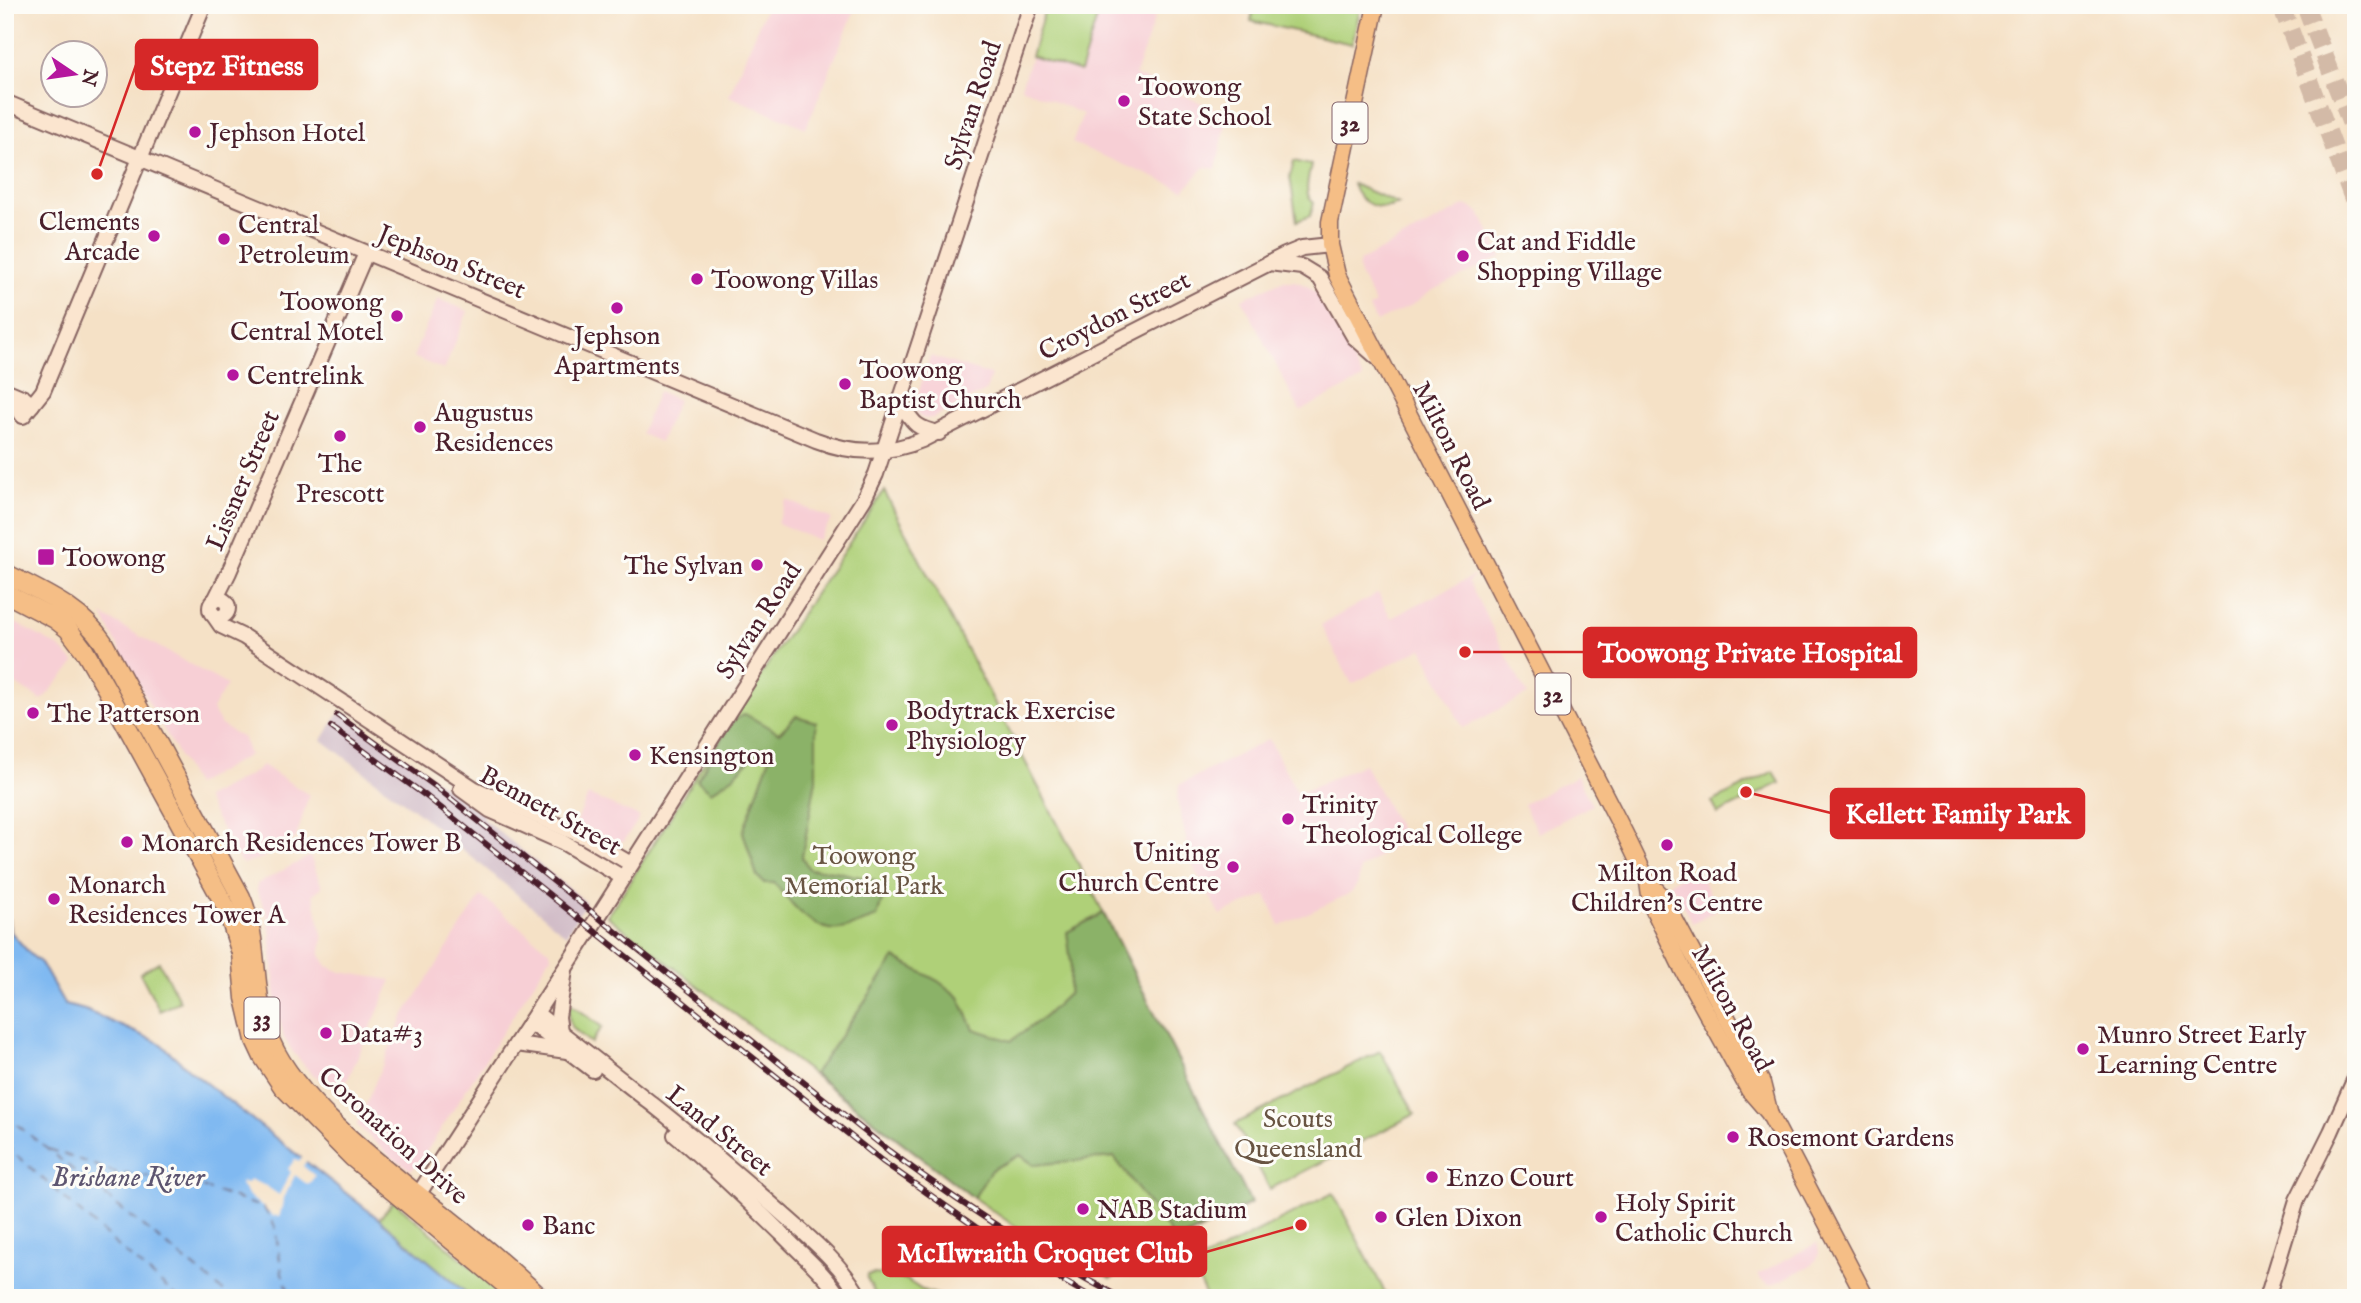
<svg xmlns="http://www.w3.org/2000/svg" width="2361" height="1303" font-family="'IM FELL English',serif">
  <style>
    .built { fill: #f7cfd5 }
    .industrial { fill: #d2bdc8 }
    .green { fill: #afd078; stroke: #7c7852; stroke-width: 2 }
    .forest { fill: #8bb268; stroke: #6a684a; stroke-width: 2 }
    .water { fill: #80b9f1; stroke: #656c8e; stroke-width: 2 }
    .pier { fill: #f5e1c6 }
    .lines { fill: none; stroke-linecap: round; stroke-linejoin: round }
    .ferry { stroke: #5d5570; stroke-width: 2; stroke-dasharray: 9 7; stroke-linecap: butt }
    .highway-tunnel { stroke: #d3baa7; stroke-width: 18; stroke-dasharray: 18 9; stroke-linecap: butt }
    .secondary-casing { stroke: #866361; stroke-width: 18 }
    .primary-casing { stroke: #866361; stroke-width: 19 }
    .highway-casing { stroke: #866361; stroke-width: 21 }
    .secondary { stroke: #fbe5cf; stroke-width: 14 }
    .primary { stroke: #f5be86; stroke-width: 16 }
    .highway { stroke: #f5be86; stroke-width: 18 }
    .rail-casing { stroke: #4a1f2b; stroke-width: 6 }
    .rail { stroke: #fdfcf7; stroke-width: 3.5; stroke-dasharray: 10; stroke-linecap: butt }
    .poi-dot { fill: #b5179e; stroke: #fdfcf7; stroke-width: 2.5 }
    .labels { text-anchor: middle; stroke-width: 6; stroke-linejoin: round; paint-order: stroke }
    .shield { fill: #fdfcf7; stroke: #806168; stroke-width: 2 }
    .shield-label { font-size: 24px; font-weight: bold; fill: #4a1f2b }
    .poi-label { font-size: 26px; fill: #4a1f2b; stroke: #fdfcf7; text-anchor: start }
    .street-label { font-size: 26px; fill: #4a1f2b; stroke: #fdfcf7 }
    .park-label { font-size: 26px; fill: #685442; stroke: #fdfcf7 }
    .water-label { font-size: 28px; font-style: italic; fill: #5d5570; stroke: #fdfcf7 }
    .leader { fill: none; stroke: #d62828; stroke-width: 2.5 }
    .callout-dot { fill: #d62828; stroke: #fdfcf7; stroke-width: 2.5 }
    .callout { fill: #d62828; stroke: #d62828; stroke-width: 2.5 }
    .callout-label { font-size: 28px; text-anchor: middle; font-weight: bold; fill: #fff }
  </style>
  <rect width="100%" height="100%" fill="#fdfcf7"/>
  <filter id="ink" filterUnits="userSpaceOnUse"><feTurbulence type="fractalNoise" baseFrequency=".0143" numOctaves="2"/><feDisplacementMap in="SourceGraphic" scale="14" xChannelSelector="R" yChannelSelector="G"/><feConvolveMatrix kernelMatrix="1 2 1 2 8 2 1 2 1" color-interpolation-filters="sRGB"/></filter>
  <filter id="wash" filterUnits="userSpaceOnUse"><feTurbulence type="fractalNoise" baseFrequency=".00686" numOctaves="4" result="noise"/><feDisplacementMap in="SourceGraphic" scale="28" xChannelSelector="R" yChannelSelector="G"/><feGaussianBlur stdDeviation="1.57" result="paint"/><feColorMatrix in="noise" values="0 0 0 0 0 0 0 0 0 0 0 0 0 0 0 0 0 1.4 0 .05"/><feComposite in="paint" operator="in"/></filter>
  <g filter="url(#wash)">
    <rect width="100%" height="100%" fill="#f5e1c6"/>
    <g class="built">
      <polygon points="767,5 857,5 806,128 729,96"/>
      <polygon points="1048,5 1127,5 1155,17 1135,75 1228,114 1216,169 1205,167 1184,190 1072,143 1083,114 1021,87"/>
      <polygon points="1466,205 1480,213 1502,257 1431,291 1414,304 1376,322 1369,308 1375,304 1360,275 1358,268 1360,261"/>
      <polygon points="1282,281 1294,281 1306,285 1316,292 1363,379 1300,411 1242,299"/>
      <polygon points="438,299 468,311 444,370 413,357"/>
      <polygon points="930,356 991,375 986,391 933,418 925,419 918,416 915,403"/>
      <polygon points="658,391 678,400 660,442 641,434"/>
      <polygon points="787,500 832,519 818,540 777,523"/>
      <polygon points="1473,576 1474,577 1468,581 1527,695 1463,728 1422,648 1352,684 1321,625 1378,593 1391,618"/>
      <polygon points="102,615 227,685 212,709 221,725 243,738 249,755 195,785 129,667"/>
      <polygon points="5,617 59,647 75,663 42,700 15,684 5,707"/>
      <polygon points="1269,739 1298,794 1364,764 1405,839 1360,869 1358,883 1351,893 1280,926 1266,895 1220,915 1192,864 1177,800 1179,785"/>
      <polygon points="262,765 309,795 296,838 262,858 243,864 239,860 205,798 255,772"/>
      <polygon points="1577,776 1592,805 1538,833 1523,804"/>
      <polygon points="588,795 640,817 624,841 618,841 576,824"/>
      <polygon points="310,856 322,887 313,894 323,939 320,955 327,966 341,972 392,980 346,1083 342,1086 328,1085 310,1072 293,1052 284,1038 276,1002 270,928 266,911 257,891 257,884"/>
      <polygon points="1697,869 1718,909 1692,923 1670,882"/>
      <polygon points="481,896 550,951 551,956 420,1162 411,1170 390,1156 357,1125 403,1017"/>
      <polygon points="1817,1243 1819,1252 1817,1259 1811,1265 1774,1284 1769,1285 1761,1280 1758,1274"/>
    </g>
    <polygon class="industrial" points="340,711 484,815 482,818 586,902 566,935 421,815 322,740"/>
    <g class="green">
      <polygon points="1046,5 1101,5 1080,72 1031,56"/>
      <polygon points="1254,5 1361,5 1352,44 1251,21"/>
      <path d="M1294,161L1311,165C1309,177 1302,194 1314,203L1310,216L1297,221L1290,177Z"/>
      <path d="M1353,184L1399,204C1380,212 1359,205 1353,184Z"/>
      <path d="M884,491L1076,859L1251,1203L1111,1278L1029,1236L974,1198L607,916C644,862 677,805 712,749C768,662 827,577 884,491Z"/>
      <polygon points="1774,771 1780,783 1718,814 1712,802"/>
      <polygon points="159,962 180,1001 160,1011 140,973"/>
      <path d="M570,1003L602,1027L591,1043C572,1028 566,1027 570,1003Z"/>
      <polygon points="1380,1051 1415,1114 1270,1189 1235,1124"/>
      <polygon points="1333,1193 1388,1298 1207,1298 1191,1266"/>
      <polygon points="394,1201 508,1298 472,1298 379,1219"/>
      <polygon points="875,1274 905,1279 922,1290 948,1298 877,1298 867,1278 868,1275"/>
    </g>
    <g class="forest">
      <path d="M745,714L779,733L796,716L816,722V780L802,857L809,869L834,871L874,880L883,897L877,917C864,921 844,932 829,929C807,925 788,899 774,883H764L757,876L743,832L770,757L761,748L734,776L711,792L697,780L731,722Z"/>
      <polygon points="1103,913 1251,1203 1176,1241 1114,1157 1034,1165 1020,1155 991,1170 974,1198 814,1074 895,958 938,981 959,997 974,1029 1011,1041 1044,1017 1069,993 1071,963 1067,932"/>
    </g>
    <polygon class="water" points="5,895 10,931 31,955 41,963 65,1005 85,1010 160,1043 188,1069 379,1219 472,1298 5,1298"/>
    <polygon class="pier" points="304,1155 308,1159 303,1166 315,1176 308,1185 295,1175 284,1198 279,1218 275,1215 274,1217 249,1196 240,1184 242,1182 245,1184 251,1180 266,1186 279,1195 291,1172 288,1169 295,1159 299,1162"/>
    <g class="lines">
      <g class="ferry">
        <polyline points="5,1115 232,1298"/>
        <polyline points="5,1145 137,1263 179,1298"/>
        <polyline points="48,1149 117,1173 181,1180 264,1208 275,1227 282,1273 291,1298"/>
      </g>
    </g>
  </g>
  <g filter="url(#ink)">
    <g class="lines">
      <g class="highway-tunnel">
        <polyline points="2281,5 2356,207"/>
        <polyline points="2305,5 2356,137"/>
      </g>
      <g class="secondary-casing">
        <g id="secondary">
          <path d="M5,102L816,440C852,454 887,455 922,440L1285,255L1302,248L1330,245"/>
          <polyline points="1269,263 1302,267 1320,278 1354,337 1380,360"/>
          <polyline points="5,390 24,398 32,405"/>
          <path d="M899,401C913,421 913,428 939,433"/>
          <polyline points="5,402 17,408 23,416 43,391 204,5"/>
          <circle cx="219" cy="608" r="9"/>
          <polyline points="215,600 229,572 366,253"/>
          <polyline points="212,613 221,626 244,637 475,789 585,837 631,864"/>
          <polyline points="461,789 490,810 562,842 622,877"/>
          <path d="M536,1013C618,1077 700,1140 777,1209C807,1236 840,1261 860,1298"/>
          <polyline points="530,1022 593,1070"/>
          <polyline points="560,1031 558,1017 565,970"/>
          <polyline points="516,1044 567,1051"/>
          <path d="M675,1135C713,1166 747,1200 782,1234C802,1255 825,1273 840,1298"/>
          <polyline points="414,1201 575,953 864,499 876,474 1031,5"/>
          <polyline points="2267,1298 2297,1200 2331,1132 2356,1076"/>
        </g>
      </g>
      <g class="primary-casing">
        <g id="primary">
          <polyline points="1376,5 1330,222 1330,245 1337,275 1625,834 1648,882 1651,904 1683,970 1749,1090 1769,1113 1866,1298"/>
          <polyline points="1648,882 1662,896 1762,1083 1769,1111"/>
        </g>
      </g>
      <g class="highway-casing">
        <g id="highway">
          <path d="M5,573C40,592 80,607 103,642L241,897C261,944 250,996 271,1042C296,1099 370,1157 418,1195C460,1227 502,1262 541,1298"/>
          <polyline points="5,593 55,619 68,629 84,650 106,688 227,909 241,953 245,998 255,1040 263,1057 283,1087 352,1157 521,1298"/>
        </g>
      </g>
      <use href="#secondary" class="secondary"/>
      <use href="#primary" class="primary"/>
      <use href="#highway" class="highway"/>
      <g class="rail-casing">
        <g id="rail">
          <path d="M337,715L435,786L889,1151C963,1206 1040,1255 1121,1298"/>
          <polyline points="331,727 426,796 882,1161 1001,1245 1093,1298"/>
        </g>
      </g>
      <use href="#rail" class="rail"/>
    </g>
  </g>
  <g class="poi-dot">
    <circle cx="1124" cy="101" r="7"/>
    <circle cx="195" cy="132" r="7"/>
    <circle cx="154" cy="236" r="7"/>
    <circle cx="224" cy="239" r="7"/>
    <circle cx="1463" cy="256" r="7"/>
    <circle cx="697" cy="279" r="7"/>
    <circle cx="617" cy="308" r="7"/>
    <circle cx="397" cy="316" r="7"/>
    <circle cx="233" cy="375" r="7"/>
    <circle cx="845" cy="384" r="7"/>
    <circle cx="420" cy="427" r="7"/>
    <circle cx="340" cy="436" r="7"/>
    <rect x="37" y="548" width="18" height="18" rx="3.5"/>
    <circle cx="757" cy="565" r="7"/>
    <circle cx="33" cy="713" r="7"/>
    <circle cx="892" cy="725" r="7"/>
    <circle cx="635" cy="755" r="7"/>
    <circle cx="1288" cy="819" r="7"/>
    <circle cx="127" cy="842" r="7"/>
    <circle cx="1667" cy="845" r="7"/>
    <circle cx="1233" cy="867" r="7"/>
    <circle cx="54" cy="899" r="7"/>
    <circle cx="326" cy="1033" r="7"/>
    <circle cx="2083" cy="1049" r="7"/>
    <circle cx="1733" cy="1137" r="7"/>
    <circle cx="1432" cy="1177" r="7"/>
    <circle cx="1083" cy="1209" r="7"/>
    <circle cx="1381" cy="1217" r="7"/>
    <circle cx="1601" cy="1217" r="7"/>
    <circle cx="528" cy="1225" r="7"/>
  </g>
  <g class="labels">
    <g class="shield">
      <rect x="1332.5" y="102.5" width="35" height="41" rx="5"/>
      <rect x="1535.5" y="673.5" width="35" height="41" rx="5"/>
      <rect x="244.5" y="997.5" width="35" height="41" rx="5"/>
    </g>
    <g class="shield-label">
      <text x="1350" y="131">32</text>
      <text x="1553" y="702">32</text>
      <text x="262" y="1026">33</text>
    </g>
    <g class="poi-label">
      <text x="1138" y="95">Toowong<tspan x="1138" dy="30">State School</tspan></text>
      <text x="209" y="141">Jephson Hotel</text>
      <text x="140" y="230" text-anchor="end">Clements<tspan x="140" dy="30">Arcade</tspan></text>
      <text x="238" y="233">Central<tspan x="238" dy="30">Petroleum</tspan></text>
      <text x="1477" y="250">Cat and Fiddle<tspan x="1477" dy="30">Shopping Village</tspan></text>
      <text x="711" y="288">Toowong Villas</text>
      <text x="383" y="310" text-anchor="end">Toowong<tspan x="383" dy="30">Central Motel</tspan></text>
      <text x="617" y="344" text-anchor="middle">Jephson<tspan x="617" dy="30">Apartments</tspan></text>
      <text x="859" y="378">Toowong<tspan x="859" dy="30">Baptist Church</tspan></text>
      <text x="247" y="384">Centrelink</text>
      <text x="434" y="421">Augustus<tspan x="434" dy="30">Residences</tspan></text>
      <text x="340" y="472" text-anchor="middle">The<tspan x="340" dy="30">Prescott</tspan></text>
      <text x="62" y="566">Toowong</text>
      <text x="743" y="574" text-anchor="end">The Sylvan</text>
      <text x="906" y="719">Bodytrack Exercise<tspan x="906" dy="30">Physiology</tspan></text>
      <text x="47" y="722">The Patterson</text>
      <text x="649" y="764">Kensington</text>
      <text x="1302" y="813">Trinity<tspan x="1302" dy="30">Theological College</tspan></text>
      <text x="141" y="851">Monarch Residences Tower B</text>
      <text x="1219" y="861" text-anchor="end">Uniting<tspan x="1219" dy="30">Church Centre</tspan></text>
      <text x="1667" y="881" text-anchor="middle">Milton Road<tspan x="1667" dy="30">Children's Centre</tspan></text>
      <text x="68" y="893">Monarch<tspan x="68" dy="30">Residences Tower A</tspan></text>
      <text x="340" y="1042">Data#3</text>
      <text x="2097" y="1043">Munro Street Early<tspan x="2097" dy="30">Learning Centre</tspan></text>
      <text x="1747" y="1146">Rosemont Gardens</text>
      <text x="1446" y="1186">Enzo Court</text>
      <text x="1615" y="1211">Holy Spirit<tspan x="1615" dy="30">Catholic Church</tspan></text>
      <text x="1097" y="1218">NAB Stadium</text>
      <text x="1395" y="1226">Glen Dixon</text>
      <text x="542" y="1234">Banc</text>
    </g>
    <g class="street-label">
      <text transform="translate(972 105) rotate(-72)" y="9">Sylvan Road</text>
      <text transform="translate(452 261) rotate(22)" y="9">Jephson Street</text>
      <text transform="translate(1114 315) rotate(-27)" y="9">Croydon Street</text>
      <text transform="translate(1452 445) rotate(63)" y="9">Milton Road</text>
      <text transform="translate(242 480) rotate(-67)" y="9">Lissner Street</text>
      <text transform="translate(758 620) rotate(-57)" y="9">Sylvan Road</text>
      <text transform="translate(551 810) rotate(29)" y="9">Bennett Street</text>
      <text transform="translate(1733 1008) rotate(61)" y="9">Milton Road</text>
      <text transform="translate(720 1130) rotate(39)" y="9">Land Street</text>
      <text transform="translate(394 1135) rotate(42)" y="9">Coronation Drive</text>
    </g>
    <g class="park-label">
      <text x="864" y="864">Toowong<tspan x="864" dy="30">Memorial Park</tspan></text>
      <text x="1298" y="1127">Scouts<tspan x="1298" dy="30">Queensland</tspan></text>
    </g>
    <g class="water-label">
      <text x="128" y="1186">Brisbane River</text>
    </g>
  </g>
  <path class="leader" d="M97 174L136 65M1465 652L1584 652M1746 792L1831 813M1301 1225L1206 1252"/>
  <g class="callout-dot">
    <circle cx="97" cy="174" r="7"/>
    <circle cx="1465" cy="652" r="7"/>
    <circle cx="1746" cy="792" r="7"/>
    <circle cx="1301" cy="1225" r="7"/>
  </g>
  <g class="callout">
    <rect x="136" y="40" width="181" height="49" rx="7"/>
    <rect x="1584" y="628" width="332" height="49" rx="7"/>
    <rect x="1831" y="789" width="253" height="49" rx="7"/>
    <rect x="883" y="1227" width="323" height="49" rx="7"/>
  </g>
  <g class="callout-label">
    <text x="227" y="75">Stepz Fitness</text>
    <text x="1750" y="662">Toowong Private Hospital</text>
    <text x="1958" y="823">Kellett Family Park</text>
    <text x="1045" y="1262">McIlwraith Croquet Club</text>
  </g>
  <rect width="2361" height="1303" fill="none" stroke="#fdfcf7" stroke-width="28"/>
  <g transform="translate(74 74) rotate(103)"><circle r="33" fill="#fdfcf7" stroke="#b5a4a5" stroke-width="2"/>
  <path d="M0-5L12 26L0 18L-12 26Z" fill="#b5179e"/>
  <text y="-10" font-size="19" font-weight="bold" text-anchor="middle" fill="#4a1f2b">N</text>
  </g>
</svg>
